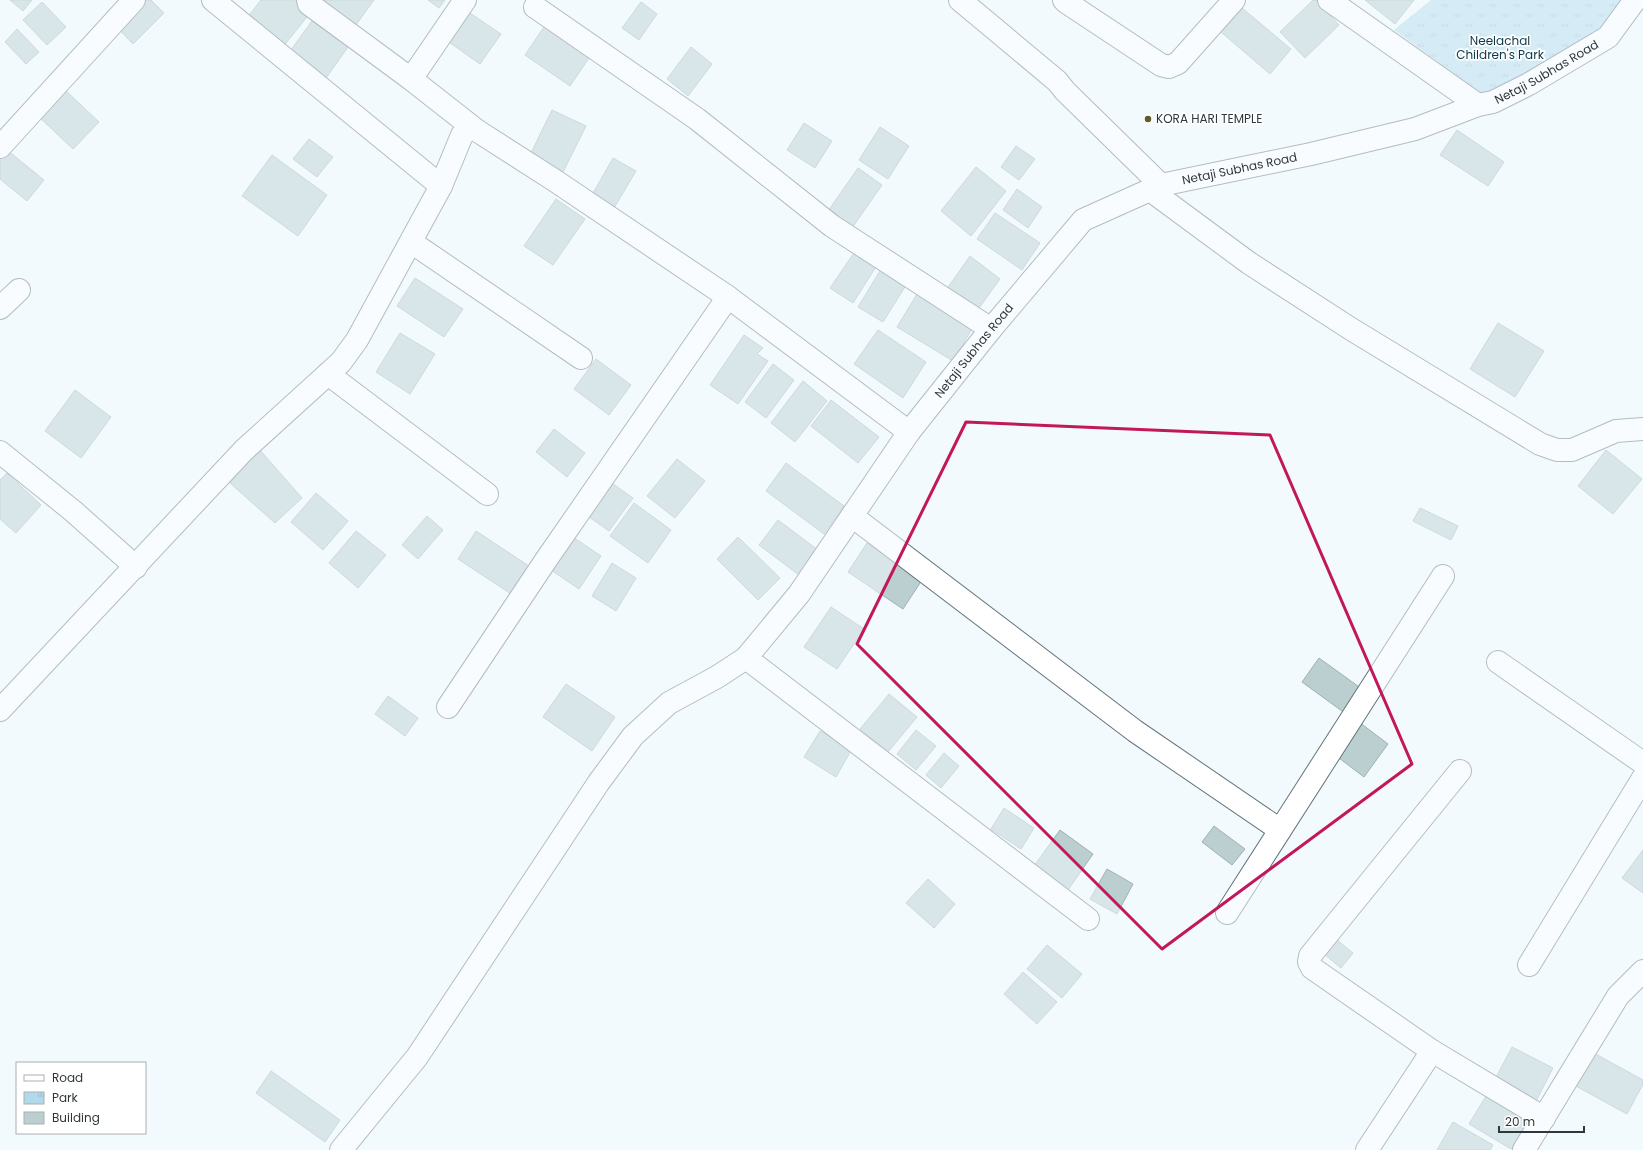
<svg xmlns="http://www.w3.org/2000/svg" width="1643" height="1150" font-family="Poppins,sans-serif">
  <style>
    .park { fill: url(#park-tufts) }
    .building { fill: #bbcfd1; stroke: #9eb1b3 }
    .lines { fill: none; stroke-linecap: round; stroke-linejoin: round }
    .minor-casing { stroke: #64747c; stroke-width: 24 }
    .minor { stroke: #fff; stroke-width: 22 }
    .marked { fill: none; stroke: #c2185b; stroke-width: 3; stroke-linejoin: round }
    .poi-dot { fill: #5e5b28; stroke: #fff; stroke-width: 1.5 }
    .labels { text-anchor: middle; stroke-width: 3.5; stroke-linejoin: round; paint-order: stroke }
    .park-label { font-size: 12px; fill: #0d394a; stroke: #fff }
    .street-label { font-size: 12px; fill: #30373a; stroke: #fff }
    .poi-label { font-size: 12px; fill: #30373a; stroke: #fff; text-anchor: start }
  </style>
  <defs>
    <pattern id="park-tufts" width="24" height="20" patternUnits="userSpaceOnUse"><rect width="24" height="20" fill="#b1d9ec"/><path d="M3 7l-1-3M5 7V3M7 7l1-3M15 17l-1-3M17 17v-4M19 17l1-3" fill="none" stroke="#99bbcb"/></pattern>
  </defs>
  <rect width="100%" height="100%" fill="#f3fafe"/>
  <polygon class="park" points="1431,0 1632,0 1608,37 1493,102 1394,30"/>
  <g class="building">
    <polygon points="10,0 32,0 23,11"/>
    <polygon points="141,0 151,0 164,13 133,44 115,25"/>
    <polygon points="261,0 294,0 310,13 279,52 243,23"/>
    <polygon points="315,0 374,0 353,29"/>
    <polygon points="428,0 445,0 439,8"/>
    <polygon points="1313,0 1316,0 1339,25 1305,58 1280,32"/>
    <polygon points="1365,0 1414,0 1395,24"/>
    <polygon points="42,2 66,27 47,45 23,20"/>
    <polygon points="641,2 657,14 639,40 622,28"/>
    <polygon points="1242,8 1291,49 1270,74 1221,32"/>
    <polygon points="464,9 501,34 480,64 443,38"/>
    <polygon points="312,21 348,47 324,81 288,54"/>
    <polygon points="546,24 591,55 570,86 525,55"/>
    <polygon points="17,29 39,52 26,64 5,42"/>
    <polygon points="691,47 712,64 688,96 667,79"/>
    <polygon points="64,89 99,122 73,149 38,116"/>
    <polygon points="552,110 586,126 563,172 530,155"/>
    <polygon points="804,123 832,141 815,168 787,150"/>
    <polygon points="880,127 909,146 888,179 859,160"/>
    <polygon points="1457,130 1504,162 1488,186 1440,155"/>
    <polygon points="309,139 333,157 317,177 293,159"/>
    <polygon points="1016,146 1035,159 1019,180 1001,167"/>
    <polygon points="7,150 44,180 27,201 0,179 0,158"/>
    <polygon points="272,155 327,195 298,236 242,196"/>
    <polygon points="613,158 636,171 614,208 592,195"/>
    <polygon points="976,167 1006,191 971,236 941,211"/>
    <polygon points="858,168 882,185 850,231 826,214"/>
    <polygon points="1017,189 1042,207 1028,228 1003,210"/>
    <polygon points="556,199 585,219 553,265 524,246"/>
    <polygon points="995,213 1040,243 1022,270 977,239"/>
    <polygon points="858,247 879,262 853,303 830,288"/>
    <polygon points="970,256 1000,279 974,315 944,293"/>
    <polygon points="883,266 908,282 883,322 858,307"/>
    <polygon points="415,278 463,309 444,337 397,306"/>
    <polygon points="917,294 973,327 953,361 897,327"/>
    <polygon points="1498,323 1544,351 1515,397 1470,369"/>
    <polygon points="878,330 926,362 903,398 854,364"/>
    <polygon points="400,333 435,354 410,394 376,372"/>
    <polygon points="744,335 763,348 757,354 768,361 738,404 710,385"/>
    <polygon points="596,359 631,385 609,415 574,389"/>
    <polygon points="773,364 794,380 766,418 745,402"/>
    <polygon points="803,381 827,401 795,442 771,423"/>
    <polygon points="75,390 111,417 81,458 45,431"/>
    <polygon points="831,400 879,437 858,463 811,426"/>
    <polygon points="554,429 585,453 567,477 536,452"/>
    <polygon points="259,449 302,498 275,523 230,483"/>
    <polygon points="1606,450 1642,479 1613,514 1578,486"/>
    <polygon points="677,459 705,481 675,518 647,496"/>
    <polygon points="786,463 844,506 824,534 766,491"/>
    <polygon points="7,473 41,505 16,533 0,519 0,480"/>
    <polygon points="609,481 633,498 609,531 585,514"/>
    <polygon points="316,493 348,521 323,550 291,522"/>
    <polygon points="634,503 671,530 648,563 610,536"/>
    <polygon points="1420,508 1458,526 1451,540 1413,521"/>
    <polygon points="427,516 443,530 418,559 402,545"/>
    <polygon points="778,520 818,550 799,575 759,545"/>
    <polygon points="356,531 386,555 358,588 329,563"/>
    <polygon points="476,531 529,566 511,594 458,559"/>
    <polygon points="573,537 601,556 579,589 551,570"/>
    <polygon points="738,537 780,578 758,600 717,559"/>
    <polygon points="867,543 922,580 903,609 848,572"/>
    <polygon points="612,563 636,578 616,611 592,596"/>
    <polygon points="831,607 864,629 837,669 804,647"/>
    <polygon points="1319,658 1362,689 1346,714 1302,682"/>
    <polygon points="566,684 615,717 592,751 543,717"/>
    <polygon points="889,694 917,717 888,752 860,729"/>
    <polygon points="388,696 418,718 405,736 375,714"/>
    <polygon points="1359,722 1388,744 1364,777 1335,755"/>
    <polygon points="916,730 936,746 916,770 897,754"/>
    <polygon points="820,731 852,749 836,777 804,757"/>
    <polygon points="944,753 959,766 941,788 926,775"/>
    <polygon points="1004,808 1034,828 1021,849 991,829"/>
    <polygon points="1214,826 1245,849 1232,865 1202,842"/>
    <polygon points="1060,830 1093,854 1068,890 1034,866"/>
    <polygon points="1643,850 1643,893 1622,878"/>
    <polygon points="1107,869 1133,884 1117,914 1090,899"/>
    <polygon points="928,879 955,904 934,928 906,903"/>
    <polygon points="1331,935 1353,953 1341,968 1319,950"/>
    <polygon points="1047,945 1082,974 1062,998 1027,969"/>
    <polygon points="1023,972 1057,1002 1037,1024 1004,994"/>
    <polygon points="1512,1047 1553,1068 1535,1103 1494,1081"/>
    <polygon points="1592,1052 1643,1080 1643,1084 1627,1114 1574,1085"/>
    <polygon points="271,1071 340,1120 325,1142 256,1093"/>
    <polygon points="1489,1091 1531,1115 1511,1149 1469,1124"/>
    <polygon points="1453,1122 1493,1145 1490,1150 1437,1150"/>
  </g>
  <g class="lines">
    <g class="minor-casing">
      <g id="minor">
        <polyline points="213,0 441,186"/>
        <polyline points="308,0 309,4 411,79 476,130"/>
        <polyline points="960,0 1057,81 1065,91 1161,185"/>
        <polyline points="1064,0 1066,2 1161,65 1169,67 1178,63 1234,0"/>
        <polyline points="1329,0 1478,105"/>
        <polyline points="535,7 697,119 832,226 991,329"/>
        <polyline points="411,79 465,0"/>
        <polyline points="0,147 134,0"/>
        <polyline points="1150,190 1249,263 1351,329 1540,444 1557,450 1572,450 1616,431 1643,429"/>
        <polyline points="411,242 581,358"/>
        <polyline points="0,308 19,290"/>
        <polyline points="328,374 487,494"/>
        <path id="s1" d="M909,432L991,329L1083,220L1161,185L1311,154L1415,129L1478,105L1493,102L1529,84L1608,37L1635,0"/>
        <polyline points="0,452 73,511 136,567"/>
        <polyline points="852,516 1135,731 1280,830"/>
        <polyline points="746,658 1088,919"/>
        <polyline points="1498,662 1643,763"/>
        <polyline points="448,707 546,560 728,297"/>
        <polyline points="0,710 244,450 341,362 357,340 441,186 462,135 468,130 476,130 554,180 728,297 909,432 799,594 746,658 717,677 669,703 633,736 599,782 417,1057 341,1150"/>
        <polyline points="1460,771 1310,956 1309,962 1312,968 1432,1051 1544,1118"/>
        <polyline points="1227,913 1443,576"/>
        <polyline points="1529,965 1643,778"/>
        <polyline points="1367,1150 1432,1051"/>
        <polyline points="1524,1150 1618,996 1643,971"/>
      </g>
    </g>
    <use href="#minor" class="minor"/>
  </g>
  <path d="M0 0H1643V1150H0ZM966,422L1270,435L1412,764L1162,949L857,644Z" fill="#f3fafe" fill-opacity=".55" fill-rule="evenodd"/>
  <path class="marked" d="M966,422L1270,435L1412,764L1162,949L857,644Z"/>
  <circle class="poi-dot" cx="1148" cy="119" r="4"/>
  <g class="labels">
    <g class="park-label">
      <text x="1500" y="45">Neelachal<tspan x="1500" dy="14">Children's Park</tspan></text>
    </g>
    <g class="street-label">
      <text dy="4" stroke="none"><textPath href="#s1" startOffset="764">Netaji Subhas Road</textPath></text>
      <text dy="4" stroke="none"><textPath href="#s1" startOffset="440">Netaji Subhas Road</textPath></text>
      <text dy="4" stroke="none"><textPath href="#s1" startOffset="104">Netaji Subhas Road</textPath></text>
    </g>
    <g class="poi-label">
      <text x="1156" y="123">KORA HARI TEMPLE</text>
    </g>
  </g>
  <rect x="16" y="1062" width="130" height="72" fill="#ffffff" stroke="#acafb0"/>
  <rect x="24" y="1075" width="20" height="6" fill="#ffffff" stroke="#acafb0"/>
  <text x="52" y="1082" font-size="12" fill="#30373a">Road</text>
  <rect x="24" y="1092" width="20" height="12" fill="url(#park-tufts)" stroke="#acafb0"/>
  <text x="52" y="1102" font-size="12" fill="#30373a">Park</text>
  <rect x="24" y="1112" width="20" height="12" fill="#bbcfd1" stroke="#acafb0"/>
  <text x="52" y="1122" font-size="12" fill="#30373a">Building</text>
  <path d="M1499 1126v6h85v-6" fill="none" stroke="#30373a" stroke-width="2"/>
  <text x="1505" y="1126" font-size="12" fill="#30373a" stroke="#ffffff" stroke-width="3" paint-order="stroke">20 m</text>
</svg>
